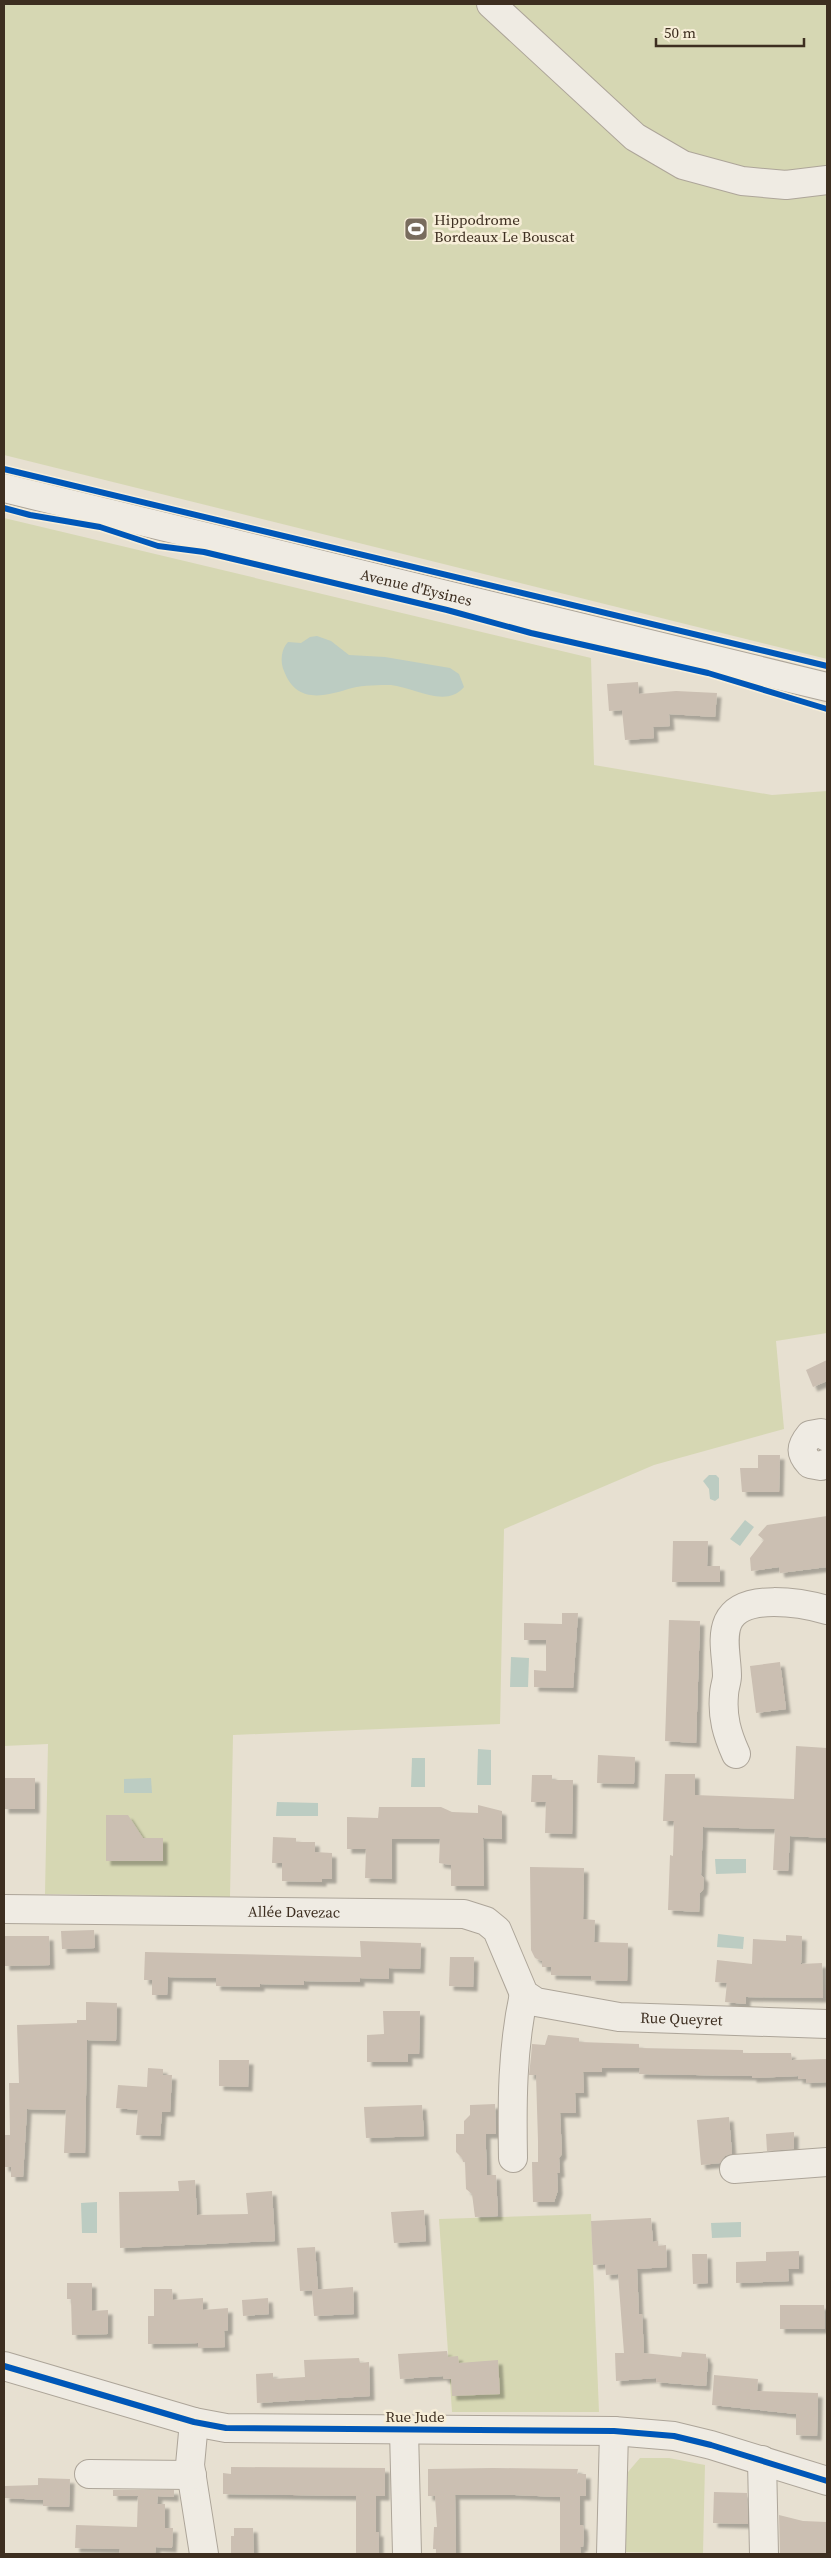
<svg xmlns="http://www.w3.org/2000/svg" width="831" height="2558" font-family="'Source Serif 4',serif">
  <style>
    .green { fill: #d6d7b3 }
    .water { fill: #bcccc2 }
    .building { fill: #cbbfb2; filter: url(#shadow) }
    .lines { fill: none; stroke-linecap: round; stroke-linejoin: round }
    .minor-casing { stroke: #ada599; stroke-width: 30 }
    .minor { stroke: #efebe3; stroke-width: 28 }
    .cycleway-casing { stroke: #f7eed8; stroke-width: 9 }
    .cycleway { stroke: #0057b8; stroke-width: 6 }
    .labels { text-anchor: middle; stroke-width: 5; stroke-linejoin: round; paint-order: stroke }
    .poi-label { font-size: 15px; fill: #3d2e20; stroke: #f7eed8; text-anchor: start }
    .street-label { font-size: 15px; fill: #3d2e20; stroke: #f7eed8 }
  </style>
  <defs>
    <filter id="shadow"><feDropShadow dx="4.5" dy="4.5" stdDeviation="1" flood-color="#0004"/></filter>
  </defs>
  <rect width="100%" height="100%" fill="#e7e0d1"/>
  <g class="green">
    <polygon points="4,4 827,4 827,659 4,455"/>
    <polygon points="4,518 591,658 594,765 772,795 827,791 827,1333 776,1341 784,1429 654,1465 504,1529 500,1724 233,1735 230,1897 45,1894 48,1744 4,1746"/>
    <polygon points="591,2214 599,2412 452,2412 439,2219"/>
    <polygon points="640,2458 669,2458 705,2465 703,2554 625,2552 628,2472"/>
  </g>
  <g class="water">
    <path d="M317,636L331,641L349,655L385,657L450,668L459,674L464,687C446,709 413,687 391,685C379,685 364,685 352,688C325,696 297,705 284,671C280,662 281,649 288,642L301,643L310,637Z"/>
    <polygon points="709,1475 716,1475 719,1478 719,1498 715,1501 710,1499 709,1489 703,1481"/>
    <polygon points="745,1520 754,1527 740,1546 730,1539"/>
    <polygon points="511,1657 529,1658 528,1687 510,1687"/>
    <polygon points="478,1749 491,1750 491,1785 477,1785"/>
    <polygon points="412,1758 425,1758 425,1787 411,1787"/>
    <polygon points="151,1778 152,1793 124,1793 124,1779"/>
    <polygon points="277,1802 318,1803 318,1816 276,1816"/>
    <polygon points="715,1859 746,1859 746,1873 716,1874"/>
    <polygon points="718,1934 744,1937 743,1949 717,1947"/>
    <polygon points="97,2202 97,2233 82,2233 81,2203"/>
    <polygon points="741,2222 741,2237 712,2238 711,2223"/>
  </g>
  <g class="building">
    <polygon points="638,682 639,694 676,691 717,693 715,717 669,714 670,726 653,727 654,738 625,740 622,710 609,711 607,684"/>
    <polygon points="827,1360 827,1381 813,1387 806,1370"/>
    <polygon points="758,1455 780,1455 779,1492 742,1492 740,1468 758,1468"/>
    <polygon points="827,1516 827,1567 780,1573 779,1567 751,1571 750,1558 764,1540 758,1535 767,1525"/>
    <polygon points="673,1541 708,1541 707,1566 720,1566 720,1582 672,1582"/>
    <polygon points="562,1613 578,1613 573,1688 534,1687 534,1670 546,1671 546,1640 524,1640 524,1623 562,1624"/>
    <polygon points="669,1620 700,1621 696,1743 665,1741"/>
    <polygon points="780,1662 786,1709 756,1713 750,1666"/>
    <polygon points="796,1746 827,1748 827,1838 790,1836 788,1871 773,1870 775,1829 703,1827 701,1875 704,1878 703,1890 700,1893 699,1912 668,1910 670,1855 673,1856 674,1821 663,1821 665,1774 695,1774 695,1795 794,1799"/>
    <polygon points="598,1755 635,1757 634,1784 597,1783"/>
    <polygon points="532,1775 552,1775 552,1780 573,1780 572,1834 545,1833 546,1802 531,1802"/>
    <rect x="4" y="1778" width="31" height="31"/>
    <polygon points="478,1805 502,1811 502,1839 483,1838 484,1886 451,1886 451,1865 439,1863 440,1839 392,1839 392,1879 365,1878 366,1849 347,1849 347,1817 378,1818 379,1807 441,1807 452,1812 478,1813"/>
    <polygon points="106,1815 128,1815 143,1838 163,1838 163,1861 106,1861"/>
    <polygon points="273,1837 296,1838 296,1842 315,1842 315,1852 332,1853 332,1879 322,1879 322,1882 282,1881 282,1863 272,1863"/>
    <polygon points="530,1867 584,1868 583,1919 595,1920 594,1942 628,1943 627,1981 591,1980 591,1976 551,1975 551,1967 542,1967 542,1961 535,1958 531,1950"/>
    <polygon points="94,1930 95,1948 62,1949 61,1931"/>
    <polygon points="786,1935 802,1936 801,1964 822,1963 823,1998 746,1997 746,2004 725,2002 727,1983 715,1982 717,1960 752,1964 753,1939 786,1941"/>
    <polygon points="4,1936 49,1936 50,1965 5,1966"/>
    <polygon points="360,1941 421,1943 420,1969 389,1968 389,1979 360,1978 360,1982 304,1981 304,1985 260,1984 260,1987 216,1986 216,1978 168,1977 167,1995 152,1995 152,1980 144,1980 145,1952 361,1957"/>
    <polygon points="450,1957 474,1957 473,1987 449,1986"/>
    <polygon points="86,2002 117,2003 116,2041 87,2040 85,2153 64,2153 66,2110 27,2109 23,2177 11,2177 11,2167 4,2167 4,2135 10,2135 9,2083 19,2083 17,2025 77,2023 77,2020 86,2020"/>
    <polygon points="383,2011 420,2011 419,2054 408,2054 408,2062 367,2062 367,2035 384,2034"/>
    <polygon points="548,2035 579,2038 579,2042 639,2044 639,2048 743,2050 743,2053 791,2053 792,2060 827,2059 827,2082 806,2083 806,2079 798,2079 798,2076 752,2078 752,2076 639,2074 640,2068 602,2068 602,2072 583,2072 584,2093 575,2093 576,2113 560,2113 562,2154 559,2158 560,2173 557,2173 558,2190 554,2202 533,2202 532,2162 538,2162 538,2141 536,2075 529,2075 531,2057 532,2044 545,2045"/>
    <polygon points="219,2060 249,2060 248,2087 219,2086"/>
    <polygon points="148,2068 163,2069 163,2075 172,2075 170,2112 162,2112 160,2136 136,2135 138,2110 116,2108 118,2085 147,2087"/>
    <polygon points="495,2104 496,2134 486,2134 486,2149 487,2175 496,2175 498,2216 475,2217 472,2194 466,2189 465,2162 463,2162 462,2158 456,2152 456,2134 464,2134 464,2121 470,2115 470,2105"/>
    <polygon points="422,2105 424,2136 366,2138 364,2107"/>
    <polygon points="729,2117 732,2154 725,2156 720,2163 701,2165 697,2120"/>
    <polygon points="794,2132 794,2149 767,2151 766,2134"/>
    <polygon points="195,2180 197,2215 248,2214 246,2193 272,2191 275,2241 120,2248 119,2192 179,2191 178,2181"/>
    <polygon points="424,2210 426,2241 394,2243 391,2212"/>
    <polygon points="651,2218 653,2242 658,2241 658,2246 666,2245 667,2267 637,2269 639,2314 642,2314 644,2353 681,2357 682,2352 706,2354 706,2358 708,2359 706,2386 656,2382 656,2378 616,2381 615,2353 624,2353 618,2274 606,2275 605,2264 593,2265 591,2221"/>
    <polygon points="315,2247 318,2290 300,2291 297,2248"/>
    <polygon points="799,2251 799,2269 788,2269 789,2281 736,2283 736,2262 766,2261 766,2252"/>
    <polygon points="692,2254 707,2254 708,2283 693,2284"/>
    <polygon points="67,2283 92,2283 92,2311 108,2310 108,2334 72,2335 71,2299 67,2299"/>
    <polygon points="353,2287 354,2314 314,2316 312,2290"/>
    <polygon points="154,2289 172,2289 173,2300 203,2298 203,2310 228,2308 228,2330 224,2331 225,2347 198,2348 198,2343 148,2344 148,2316 154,2316"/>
    <polygon points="268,2298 269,2314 243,2316 242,2300"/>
    <polygon points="780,2305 824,2305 825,2329 780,2329"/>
    <polygon points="447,2351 448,2357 458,2356 459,2363 498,2360 500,2394 452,2396 451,2379 444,2379 443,2376 400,2379 398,2354"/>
    <polygon points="359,2358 360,2363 369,2362 370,2396 257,2403 256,2374 273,2373 273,2379 305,2377 304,2360"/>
    <polygon points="714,2375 758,2379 757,2391 818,2393 817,2436 796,2435 796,2414 712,2405"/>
    <polygon points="231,2467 385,2468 385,2496 376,2496 376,2532 379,2532 379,2553 356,2554 356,2496 223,2494 223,2473 231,2474"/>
    <polygon points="493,2468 578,2469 577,2474 586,2474 586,2496 580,2496 580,2525 583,2525 584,2534 583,2547 580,2547 581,2554 560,2554 560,2497 515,2495 455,2495 456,2554 436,2554 436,2549 433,2549 434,2527 437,2527 435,2496 428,2496 428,2469"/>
    <polygon points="38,2478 70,2479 69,2507 43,2506 43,2500 5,2498 5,2486 38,2485"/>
    <polygon points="113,2490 174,2490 174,2497 158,2496 157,2504 165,2504 165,2528 173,2528 172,2548 156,2547 155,2554 119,2554 120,2549 75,2548 76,2525 137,2527 138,2496 113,2496"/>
    <polygon points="714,2492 747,2493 748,2524 713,2523"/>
    <polygon points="779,2515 803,2521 827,2522 827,2554 780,2554"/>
    <polygon points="234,2528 253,2528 254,2554 231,2554 231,2536 234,2536"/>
  </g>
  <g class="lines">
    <g class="minor-casing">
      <g id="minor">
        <polyline points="491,4 635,137 683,165 742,181 786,185 827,180"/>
        <path id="s1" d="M4,488L827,687"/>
        <path d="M827,1437L821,1433L810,1435C800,1447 800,1453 810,1464L821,1466L827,1463"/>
        <path d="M736,1754C727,1734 722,1717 724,1695C724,1688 727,1682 727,1676C727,1659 721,1638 728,1622C742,1592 802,1603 827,1610"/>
        <path id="s2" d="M4,1909L464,1914L486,1921L497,1930L524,1994L536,2002L619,2017L827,2024"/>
        <path d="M513,2158C512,2103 512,2049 524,1994"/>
        <polyline points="734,2169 827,2162"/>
        <polyline points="4,2366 194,2422 226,2428 614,2431 674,2436 711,2445 827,2481"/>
        <polyline points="194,2422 190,2465 204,2554"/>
        <polyline points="404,2430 407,2554"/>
        <polyline points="762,2460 764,2554"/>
        <polyline points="89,2474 192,2475"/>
        <polyline points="611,2554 614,2431"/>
      </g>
    </g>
    <use href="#minor" class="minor"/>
    <g class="cycleway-casing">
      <g id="cycleway">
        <polyline points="4,469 827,666"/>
        <polyline points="4,508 30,515 100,527 158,546 204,552 447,610 531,633 708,673 827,709"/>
        <polyline points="4,2366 194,2422 226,2428 614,2431 674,2436 711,2445 827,2481"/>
      </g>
    </g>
    <use href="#cycleway" class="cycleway"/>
  </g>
  <defs>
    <g id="stadium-square" transform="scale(1.25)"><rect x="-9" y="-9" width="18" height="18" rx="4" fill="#786c5e" stroke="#f7eed8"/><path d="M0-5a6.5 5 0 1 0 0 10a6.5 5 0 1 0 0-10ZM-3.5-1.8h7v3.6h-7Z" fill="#fff"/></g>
  </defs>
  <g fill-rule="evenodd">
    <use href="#stadium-square" x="416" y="229"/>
  </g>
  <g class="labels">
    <g class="poi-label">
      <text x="434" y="225">Hippodrome<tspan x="434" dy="17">Bordeaux Le Bouscat</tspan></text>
    </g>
    <g class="street-label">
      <text dy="5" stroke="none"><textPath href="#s1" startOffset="424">Avenue d'Eysines</textPath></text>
      <text dy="5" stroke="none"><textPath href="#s2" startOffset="290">Allée Davezac</textPath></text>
      <text dy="5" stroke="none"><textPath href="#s2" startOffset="728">Rue Queyret</textPath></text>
      <text x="415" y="2422">Rue Jude</text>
    </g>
  </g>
  <rect width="831" height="2558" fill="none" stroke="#3d2e20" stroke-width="10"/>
  <path d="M656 38v8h148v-8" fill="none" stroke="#3d2e20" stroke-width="2.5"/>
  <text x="664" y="38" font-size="15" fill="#3d2e20" stroke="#f7eed8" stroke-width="4" paint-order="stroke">50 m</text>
</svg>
